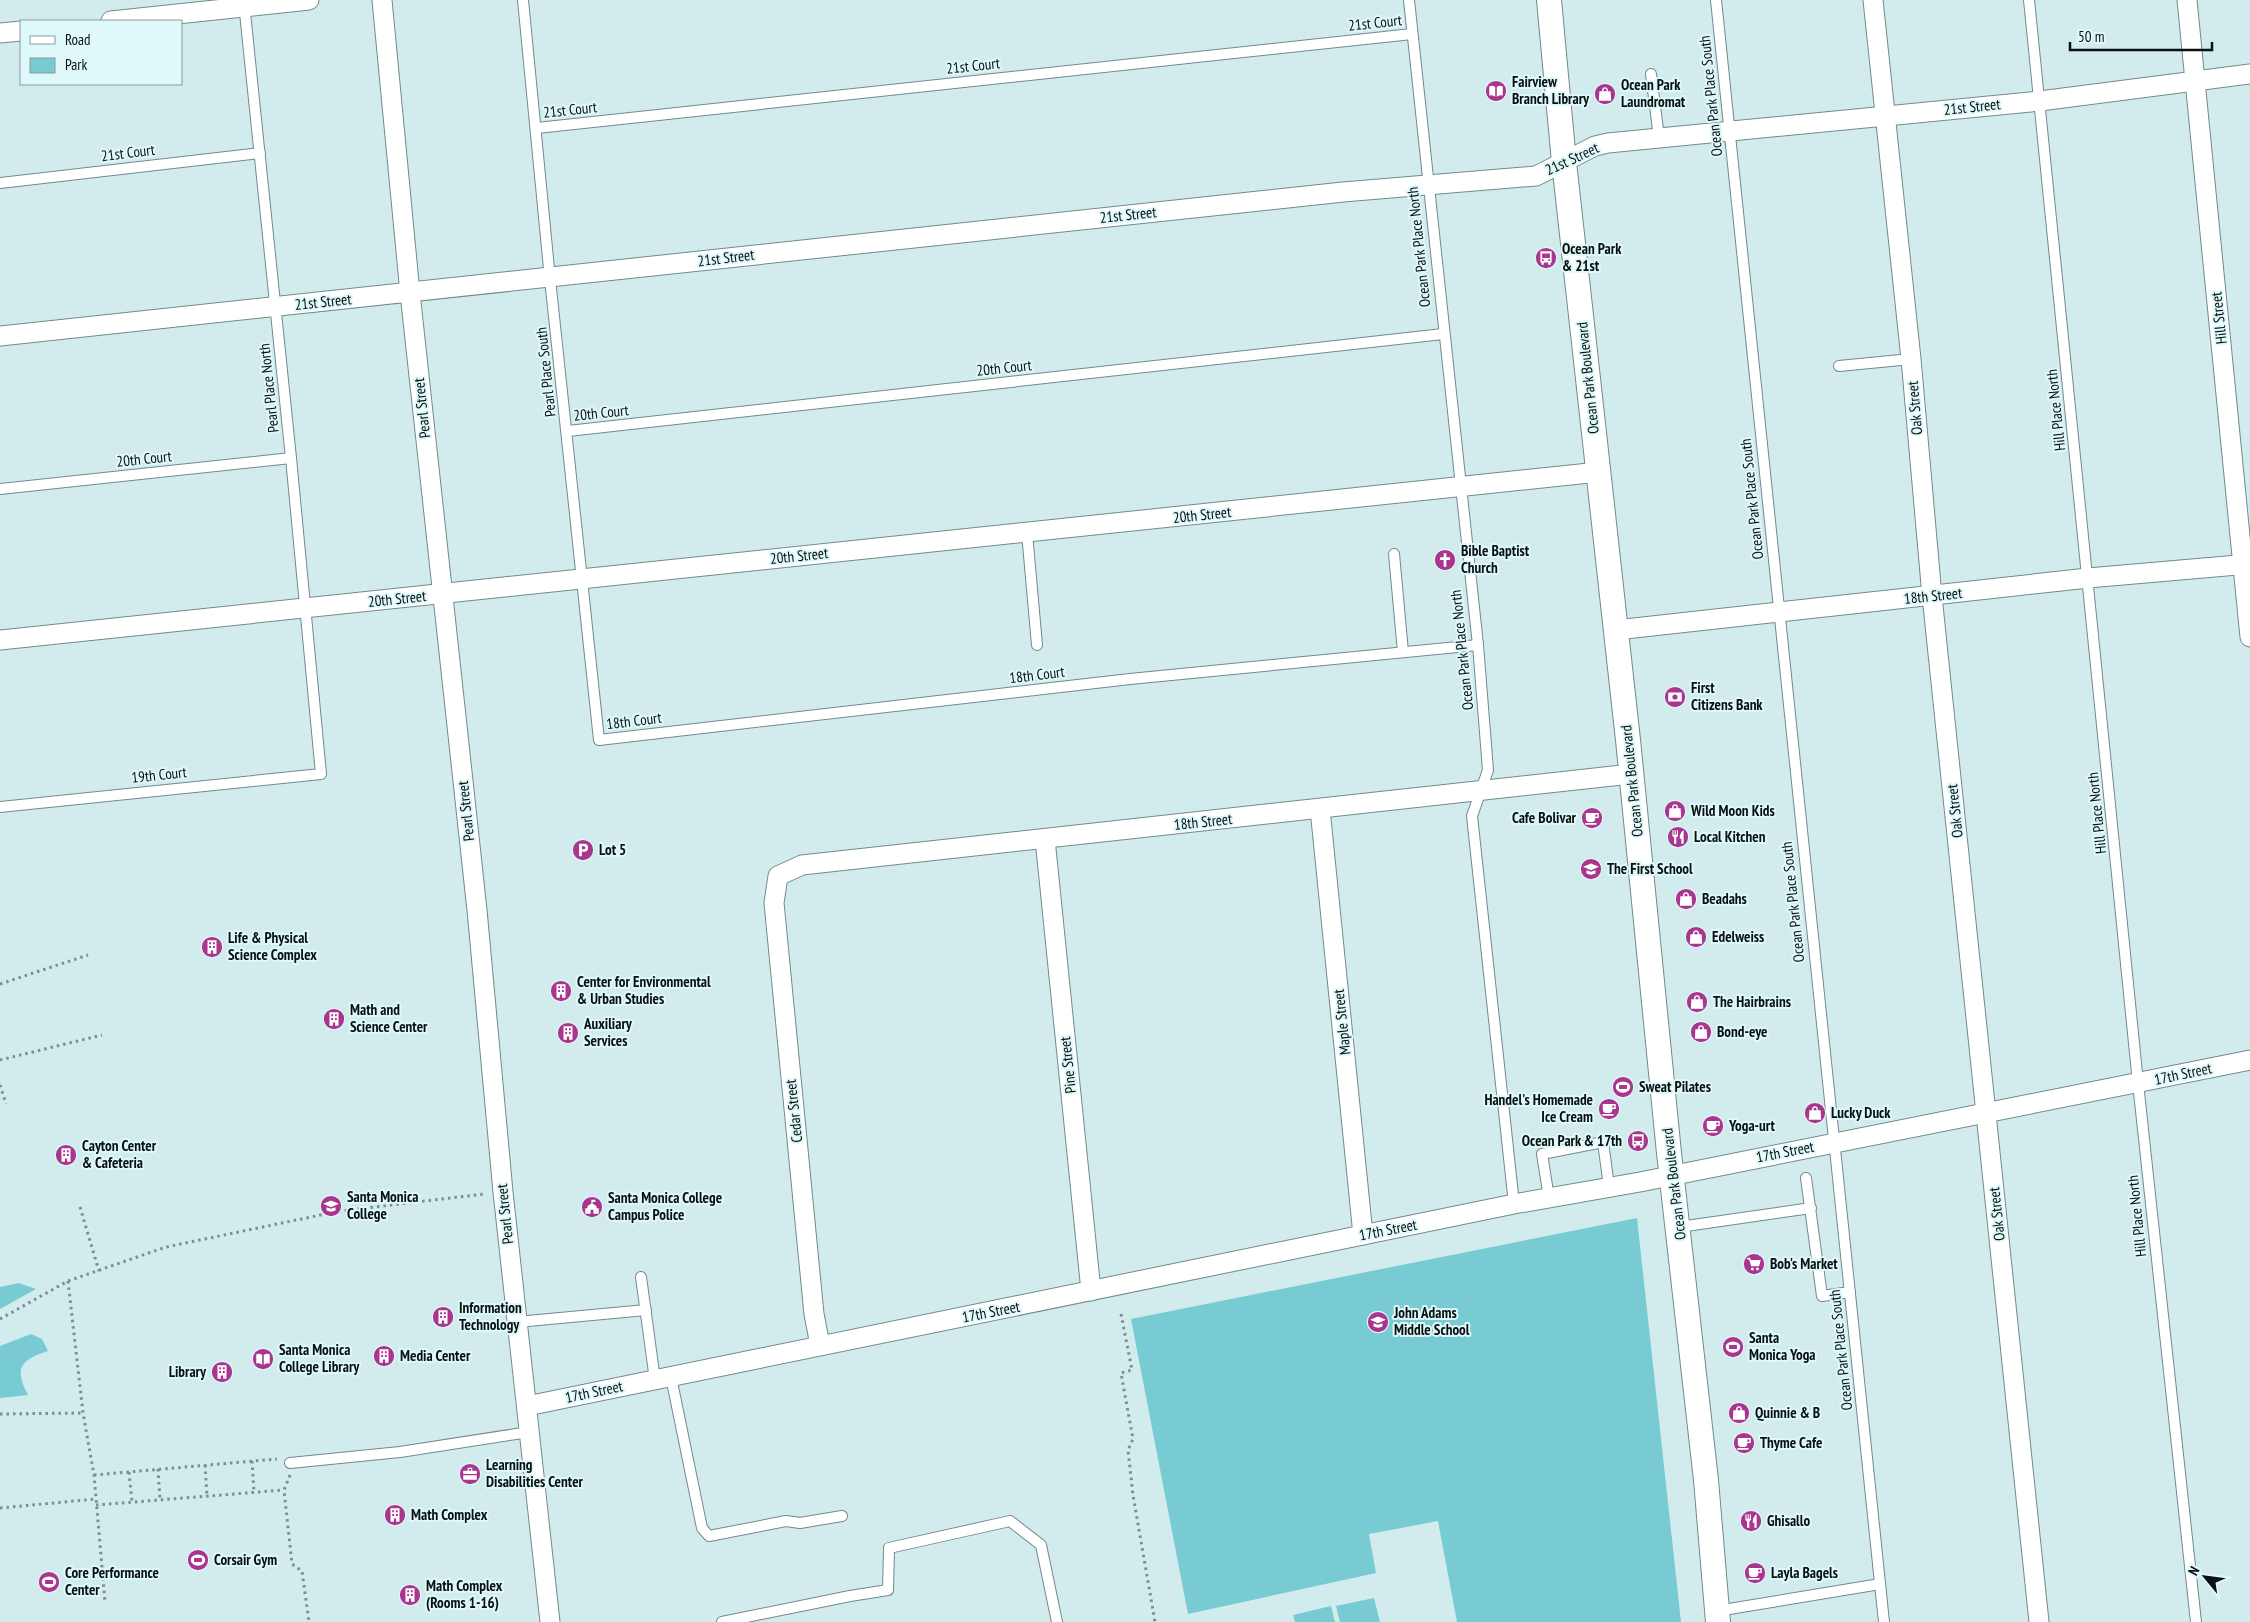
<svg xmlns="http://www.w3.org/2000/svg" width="2250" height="1622" font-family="'PT Sans Narrow',sans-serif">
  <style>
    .green { fill: #79cbd3 }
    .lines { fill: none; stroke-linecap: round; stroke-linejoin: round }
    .service-casing { stroke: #738a8c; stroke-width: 12 }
    .minor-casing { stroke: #738a8c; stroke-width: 21 }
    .tertiary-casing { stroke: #738a8c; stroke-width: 26 }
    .path { stroke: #7c8e8f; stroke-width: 3; stroke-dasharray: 2.5 4; stroke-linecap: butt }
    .service { stroke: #fff; stroke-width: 10 }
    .minor { stroke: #fff; stroke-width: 19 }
    .tertiary { stroke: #fff; stroke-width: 24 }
    .labels { text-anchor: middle; stroke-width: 4; stroke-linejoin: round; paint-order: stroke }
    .street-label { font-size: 15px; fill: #081011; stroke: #dff8fa }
    .poi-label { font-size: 15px; font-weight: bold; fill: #081011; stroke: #dff8fa; text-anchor: start }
  </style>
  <rect width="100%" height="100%" fill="#d2ebed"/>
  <g class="green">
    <polygon points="1637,1218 1681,1622 1457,1622 1438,1521 1369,1534 1376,1573 1188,1614 1131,1319"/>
    <polygon points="19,1283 36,1289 0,1309 0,1287"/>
    <path d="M31,1334L42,1339L48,1351C20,1360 14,1368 28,1395L0,1398V1346Z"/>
    <polygon points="1374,1598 1380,1622 1340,1622 1336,1606"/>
    <polygon points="1331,1606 1335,1622 1295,1622 1293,1615"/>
  </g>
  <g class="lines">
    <g class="service-casing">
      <g id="service">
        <polyline points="523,0 550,279 599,740 1130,679 1478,645"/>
        <polyline points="1409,0 1478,645 1488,770 1472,816 1514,1204"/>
        <polyline points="1716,0 1884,1622"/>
        <polyline points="2029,0 2138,1083 2196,1622"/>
        <polyline points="1651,74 1659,138"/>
        <polyline points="537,128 1412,34"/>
        <polyline points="0,183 260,153"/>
        <polyline points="1839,366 1911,359"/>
        <polyline points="568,431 1443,334"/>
        <polyline points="0,489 291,458"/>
        <polyline points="1027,533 1037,645"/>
        <polyline points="1394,554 1403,652"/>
        <polyline points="0,807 321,774 291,458 244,3"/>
        <polyline points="1806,1178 1822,1296 1850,1292"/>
        <polyline points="1549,1198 1542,1154 1603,1142 1609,1187"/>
        <polyline points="1679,1227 1811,1208"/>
        <polyline points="641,1277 655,1380"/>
        <polyline points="517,1322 646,1310"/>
        <polyline points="671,1377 702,1528 709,1536 786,1521 800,1523 842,1516"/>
        <polyline points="290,1463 400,1452 529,1432"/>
        <polyline points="1717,1611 1880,1584"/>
        <polyline points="722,1622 850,1596 888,1590 889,1548 1010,1521 1041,1545 1057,1622"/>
      </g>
    </g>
    <g class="minor-casing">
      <g id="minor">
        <polyline points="382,0 410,293 477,910 503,1192 550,1622"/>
        <polyline points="1873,0 1911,359 1932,596 2039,1622"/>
        <polyline points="2187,0 2250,637"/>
        <polyline points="111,21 309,0"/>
        <polyline points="0,33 21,31"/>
        <polyline points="0,336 1343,192 1536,176 1595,146 1608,143 2040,101 2250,74"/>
        <polyline points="1616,630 2088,578 2250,564"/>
        <polyline points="0,640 1599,472"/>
        <polyline points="1320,809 1363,1235"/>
        <polyline points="1045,839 1091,1291"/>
        <polyline points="820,1345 814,1314 774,903 778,876 802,865 1631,774"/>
        <polyline points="527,1406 1514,1204 1640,1182 2250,1060"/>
      </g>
    </g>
    <g class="tertiary-casing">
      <polyline id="tertiary" points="1549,0 1564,162 1628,740 1669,1153 1706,1480 1718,1622"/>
    </g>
    <g class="path">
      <polyline points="0,984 88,955"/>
      <polyline points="0,1060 102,1035"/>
      <polyline points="0,1085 6,1104"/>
      <polyline points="80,1207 99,1271"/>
      <polyline points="68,1281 83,1413 94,1475 105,1602"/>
      <polyline points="1121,1314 1132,1370 1121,1373 1133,1439 1128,1450 1133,1495 1155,1622"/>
      <polyline points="0,1319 68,1281 166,1247 340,1211 485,1194"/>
      <polyline points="0,1414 83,1413"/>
      <polyline points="252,1461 254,1492"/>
      <polyline points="205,1465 207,1496"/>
      <polyline points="158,1469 160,1500"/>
      <polyline points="129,1472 132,1502"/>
      <polyline points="94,1475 277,1459"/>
      <polyline points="290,1475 284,1490 292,1564 302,1571 309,1622"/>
      <polyline points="96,1505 284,1490"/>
      <polyline points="0,1508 96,1499"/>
    </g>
    <use href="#service" class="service"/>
    <use href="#minor" class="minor"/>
    <use href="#tertiary" class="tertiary"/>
  </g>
  <defs>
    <g id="library-disc" transform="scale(1.125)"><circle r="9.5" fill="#a9358e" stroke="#dff8fa"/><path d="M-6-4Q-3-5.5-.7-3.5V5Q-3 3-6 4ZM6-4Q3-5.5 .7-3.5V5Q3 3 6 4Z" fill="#fff"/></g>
    <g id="shop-disc" transform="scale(1.125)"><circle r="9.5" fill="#a9358e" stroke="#dff8fa"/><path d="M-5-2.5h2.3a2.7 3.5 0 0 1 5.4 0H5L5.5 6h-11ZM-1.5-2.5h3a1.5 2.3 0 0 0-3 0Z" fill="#fff"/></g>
    <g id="bus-disc" transform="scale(1.125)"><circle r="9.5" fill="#a9358e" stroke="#dff8fa"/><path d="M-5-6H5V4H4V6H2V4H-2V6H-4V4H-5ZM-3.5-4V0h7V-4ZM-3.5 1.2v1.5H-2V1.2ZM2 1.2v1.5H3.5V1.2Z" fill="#fff"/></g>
    <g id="church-disc" transform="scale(1.125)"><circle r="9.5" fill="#a9358e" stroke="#dff8fa"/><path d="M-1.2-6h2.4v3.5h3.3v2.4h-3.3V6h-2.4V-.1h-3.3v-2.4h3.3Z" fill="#fff"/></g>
    <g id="bank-disc" transform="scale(1.125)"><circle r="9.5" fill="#a9358e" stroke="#dff8fa"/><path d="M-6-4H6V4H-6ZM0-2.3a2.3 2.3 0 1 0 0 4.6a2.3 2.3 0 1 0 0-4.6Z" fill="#fff"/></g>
    <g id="cafe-disc" transform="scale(1.125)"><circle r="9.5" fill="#a9358e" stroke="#dff8fa"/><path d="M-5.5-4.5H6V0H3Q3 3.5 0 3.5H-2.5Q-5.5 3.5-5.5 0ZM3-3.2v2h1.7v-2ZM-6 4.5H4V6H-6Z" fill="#fff"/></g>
    <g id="restaurant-disc" transform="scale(1.125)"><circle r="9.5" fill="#a9358e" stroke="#dff8fa"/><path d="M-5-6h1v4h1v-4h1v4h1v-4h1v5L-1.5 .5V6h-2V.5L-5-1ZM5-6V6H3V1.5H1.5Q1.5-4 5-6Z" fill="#fff"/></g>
    <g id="parking-disc" transform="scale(1.125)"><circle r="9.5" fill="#a9358e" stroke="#dff8fa"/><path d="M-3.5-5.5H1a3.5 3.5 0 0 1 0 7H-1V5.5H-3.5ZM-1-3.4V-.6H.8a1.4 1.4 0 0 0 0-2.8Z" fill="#fff"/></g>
    <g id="school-disc" transform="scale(1.125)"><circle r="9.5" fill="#a9358e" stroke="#dff8fa"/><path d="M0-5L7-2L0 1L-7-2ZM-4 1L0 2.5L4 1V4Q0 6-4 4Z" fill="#fff"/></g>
    <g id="building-disc" transform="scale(1.125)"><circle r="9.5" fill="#a9358e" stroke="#dff8fa"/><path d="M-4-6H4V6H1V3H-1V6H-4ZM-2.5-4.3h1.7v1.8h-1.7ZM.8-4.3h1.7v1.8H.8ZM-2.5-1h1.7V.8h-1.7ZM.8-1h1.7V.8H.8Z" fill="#fff"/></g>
    <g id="stadium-disc" transform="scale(1.125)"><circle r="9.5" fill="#a9358e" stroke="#dff8fa"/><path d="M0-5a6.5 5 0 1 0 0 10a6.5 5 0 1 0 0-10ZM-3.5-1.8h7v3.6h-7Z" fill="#fff"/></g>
    <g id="university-disc" transform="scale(1.125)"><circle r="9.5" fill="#a9358e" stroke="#dff8fa"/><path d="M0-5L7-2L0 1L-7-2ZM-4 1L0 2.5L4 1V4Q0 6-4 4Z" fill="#fff"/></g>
    <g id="civic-disc" transform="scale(1.125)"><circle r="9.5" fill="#a9358e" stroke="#dff8fa"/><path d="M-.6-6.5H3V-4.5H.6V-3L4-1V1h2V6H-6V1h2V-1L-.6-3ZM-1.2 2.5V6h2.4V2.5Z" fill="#fff"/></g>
    <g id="supermarket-disc" transform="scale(1.125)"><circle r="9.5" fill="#a9358e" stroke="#dff8fa"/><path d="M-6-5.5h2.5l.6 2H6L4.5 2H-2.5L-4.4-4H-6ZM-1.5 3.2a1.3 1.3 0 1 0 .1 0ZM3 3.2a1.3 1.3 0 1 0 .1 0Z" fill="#fff"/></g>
    <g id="office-disc" transform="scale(1.125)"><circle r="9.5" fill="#a9358e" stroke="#dff8fa"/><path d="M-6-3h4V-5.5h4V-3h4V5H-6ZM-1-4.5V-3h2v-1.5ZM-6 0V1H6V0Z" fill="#fff"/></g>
  </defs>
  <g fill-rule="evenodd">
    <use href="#library-disc" x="1496" y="91"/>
    <use href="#shop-disc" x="1605" y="94"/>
    <use href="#bus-disc" x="1546" y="258"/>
    <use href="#church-disc" x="1445" y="560"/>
    <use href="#bank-disc" x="1675" y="697"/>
    <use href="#shop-disc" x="1675" y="811"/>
    <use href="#cafe-disc" x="1592" y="818"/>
    <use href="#restaurant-disc" x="1678" y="837"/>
    <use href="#parking-disc" x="583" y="850"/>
    <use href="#school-disc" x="1591" y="869"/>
    <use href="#shop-disc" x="1686" y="899"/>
    <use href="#shop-disc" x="1696" y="937"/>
    <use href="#building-disc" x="212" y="947"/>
    <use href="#building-disc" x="561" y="991"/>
    <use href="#shop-disc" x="1697" y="1002"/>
    <use href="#building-disc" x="334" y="1019"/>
    <use href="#shop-disc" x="1701" y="1032"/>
    <use href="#building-disc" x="568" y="1033"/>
    <use href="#stadium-disc" x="1623" y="1087"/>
    <use href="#cafe-disc" x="1609" y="1109"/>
    <use href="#shop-disc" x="1815" y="1113"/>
    <use href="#cafe-disc" x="1713" y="1126"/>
    <use href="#bus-disc" x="1638" y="1141"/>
    <use href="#building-disc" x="66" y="1155"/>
    <use href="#university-disc" x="331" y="1206"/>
    <use href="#civic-disc" x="592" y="1207"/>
    <use href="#supermarket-disc" x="1754" y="1264"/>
    <use href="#building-disc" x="443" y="1317"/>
    <use href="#school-disc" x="1378" y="1322"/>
    <use href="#stadium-disc" x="1733" y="1347"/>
    <use href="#building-disc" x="384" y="1356"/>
    <use href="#library-disc" x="263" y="1359"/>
    <use href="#building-disc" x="222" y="1372"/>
    <use href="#shop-disc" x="1739" y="1413"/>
    <use href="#cafe-disc" x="1744" y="1443"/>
    <use href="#office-disc" x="470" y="1474"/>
    <use href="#building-disc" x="395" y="1515"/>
    <use href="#restaurant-disc" x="1751" y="1521"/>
    <use href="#stadium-disc" x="198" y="1560"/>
    <use href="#cafe-disc" x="1755" y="1573"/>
    <use href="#stadium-disc" x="49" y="1582"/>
    <use href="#building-disc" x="410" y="1595"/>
  </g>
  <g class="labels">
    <g class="street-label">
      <text transform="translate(1375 23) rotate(-6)" y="5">21st Court</text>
      <text transform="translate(973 66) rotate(-6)" y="5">21st Court</text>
      <text transform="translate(1711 96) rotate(-96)" y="5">Ocean Park Place South</text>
      <text transform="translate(1972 107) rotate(-6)" y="5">21st Street</text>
      <text transform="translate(570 110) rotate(-6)" y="5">21st Court</text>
      <text transform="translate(128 153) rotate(-7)" y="5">21st Court</text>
      <text transform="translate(1572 159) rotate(-25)" y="5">21st Street</text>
      <text transform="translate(1128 215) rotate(-6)" y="5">21st Street</text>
      <text transform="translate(1419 247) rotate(-96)" y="5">Ocean Park Place North</text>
      <text transform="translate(726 258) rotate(-7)" y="5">21st Street</text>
      <text transform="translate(323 302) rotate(-6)" y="5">21st Street</text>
      <text transform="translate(2219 318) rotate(-96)" y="5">Hill Street</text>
      <text transform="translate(1004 368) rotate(-6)" y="5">20th Court</text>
      <text transform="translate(546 372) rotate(-96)" y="5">Pearl Place South</text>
      <text transform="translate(1588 378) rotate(-96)" y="5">Ocean Park Boulevard</text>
      <text transform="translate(269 388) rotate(-96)" y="5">Pearl Place North</text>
      <text transform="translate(422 408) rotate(-96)" y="5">Pearl Street</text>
      <text transform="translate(1915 408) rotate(-95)" y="5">Oak Street</text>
      <text transform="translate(2056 410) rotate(-96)" y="5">Hill Place North</text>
      <text transform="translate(601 413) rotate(-6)" y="5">20th Court</text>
      <text transform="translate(144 459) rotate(-6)" y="5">20th Court</text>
      <text transform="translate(1752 499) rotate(-96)" y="5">Ocean Park Place South</text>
      <text transform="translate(1202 515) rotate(-6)" y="5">20th Street</text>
      <text transform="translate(799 556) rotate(-6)" y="5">20th Street</text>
      <text transform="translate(1933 596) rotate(-6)" y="5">18th Street</text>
      <text transform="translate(397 599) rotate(-6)" y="5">20th Street</text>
      <text transform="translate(1462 650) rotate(-96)" y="5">Ocean Park Place North</text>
      <text transform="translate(1037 675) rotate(-7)" y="5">18th Court</text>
      <text transform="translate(634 721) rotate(-7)" y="5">18th Court</text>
      <text transform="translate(159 775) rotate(-6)" y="5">19th Court</text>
      <text transform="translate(1632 781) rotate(-96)" y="5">Ocean Park Boulevard</text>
      <text transform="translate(466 811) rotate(-96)" y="5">Pearl Street</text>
      <text transform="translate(1955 811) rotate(-96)" y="5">Oak Street</text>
      <text transform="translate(2097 813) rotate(-96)" y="5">Hill Place North</text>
      <text transform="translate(1203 822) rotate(-6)" y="5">18th Street</text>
      <text transform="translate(1793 902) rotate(-96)" y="5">Ocean Park Place South</text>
      <text transform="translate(1342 1022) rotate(-96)" y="5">Maple Street</text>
      <text transform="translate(1068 1065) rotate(-96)" y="5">Pine Street</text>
      <text transform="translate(2183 1074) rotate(-12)" y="5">17th Street</text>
      <text transform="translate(794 1111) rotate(-96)" y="5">Cedar Street</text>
      <text transform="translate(1785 1152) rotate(-11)" y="5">17th Street</text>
      <text transform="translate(1674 1184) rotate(-97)" y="5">Ocean Park Boulevard</text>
      <text transform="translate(505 1214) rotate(-96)" y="5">Pearl Street</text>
      <text transform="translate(1997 1214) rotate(-96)" y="5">Oak Street</text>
      <text transform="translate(2137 1216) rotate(-96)" y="5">Hill Place North</text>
      <text transform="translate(1388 1230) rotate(-11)" y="5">17th Street</text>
      <text transform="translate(991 1312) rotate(-11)" y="5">17th Street</text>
      <text transform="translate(1841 1350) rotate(-96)" y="5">Ocean Park Place South</text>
      <text transform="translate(594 1392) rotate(-12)" y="5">17th Street</text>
    </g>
    <g class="poi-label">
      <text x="1512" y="87">Fairview<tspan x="1512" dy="17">Branch Library</tspan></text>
      <text x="1621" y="90">Ocean Park<tspan x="1621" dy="17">Laundromat</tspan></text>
      <text x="1562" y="254">Ocean Park<tspan x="1562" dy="17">&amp; 21st</tspan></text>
      <text x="1461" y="556">Bible Baptist<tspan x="1461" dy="17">Church</tspan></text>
      <text x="1691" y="693">First<tspan x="1691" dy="17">Citizens Bank</tspan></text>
      <text x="1691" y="816">Wild Moon Kids</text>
      <text x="1576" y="823" text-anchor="end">Cafe Bolivar</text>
      <text x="1694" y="842">Local Kitchen</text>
      <text x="599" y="855">Lot 5</text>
      <text x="1607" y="874">The First School</text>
      <text x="1702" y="904">Beadahs</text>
      <text x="1712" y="942">Edelweiss</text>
      <text x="228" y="943">Life &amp; Physical<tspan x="228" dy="17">Science Complex</tspan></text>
      <text x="577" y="987">Center for Environmental<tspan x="577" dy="17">&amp; Urban Studies</tspan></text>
      <text x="1713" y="1007">The Hairbrains</text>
      <text x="350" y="1015">Math and<tspan x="350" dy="17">Science Center</tspan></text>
      <text x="584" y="1029">Auxiliary<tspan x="584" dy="17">Services</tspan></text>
      <text x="1717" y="1037">Bond-eye</text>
      <text x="1639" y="1092">Sweat Pilates</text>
      <text x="1593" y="1105" text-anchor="end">Handel's Homemade<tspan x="1593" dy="17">Ice Cream</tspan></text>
      <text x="1831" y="1118">Lucky Duck</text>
      <text x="1729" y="1131">Yoga-urt</text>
      <text x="1622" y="1146" text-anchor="end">Ocean Park &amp; 17th</text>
      <text x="82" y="1151">Cayton Center<tspan x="82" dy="17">&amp; Cafeteria</tspan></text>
      <text x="347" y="1202">Santa Monica<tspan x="347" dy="17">College</tspan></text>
      <text x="608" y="1203">Santa Monica College<tspan x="608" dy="17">Campus Police</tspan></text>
      <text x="1770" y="1269">Bob's Market</text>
      <text x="459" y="1313">Information<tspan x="459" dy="17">Technology</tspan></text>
      <text x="1394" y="1318">John Adams<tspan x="1394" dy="17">Middle School</tspan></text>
      <text x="1749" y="1343">Santa<tspan x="1749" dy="17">Monica Yoga</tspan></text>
      <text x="279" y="1355">Santa Monica<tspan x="279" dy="17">College Library</tspan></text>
      <text x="400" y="1361">Media Center</text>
      <text x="206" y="1377" text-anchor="end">Library</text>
      <text x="1755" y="1418">Quinnie &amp; B</text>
      <text x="1760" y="1448">Thyme Cafe</text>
      <text x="486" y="1470">Learning<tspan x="486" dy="17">Disabilities Center</tspan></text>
      <text x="411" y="1520">Math Complex</text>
      <text x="1767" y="1526">Ghisallo</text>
      <text x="214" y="1565">Corsair Gym</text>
      <text x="65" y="1578">Core Performance<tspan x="65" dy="17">Center</tspan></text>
      <text x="1771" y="1578">Layla Bagels</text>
      <text x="426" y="1591">Math Complex<tspan x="426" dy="17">(Rooms 1-16)</tspan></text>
    </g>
  </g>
  <rect x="20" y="20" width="162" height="65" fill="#dff8fa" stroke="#899b9d"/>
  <rect x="30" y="36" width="25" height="8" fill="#ffffff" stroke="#899b9d"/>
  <text x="65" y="45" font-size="15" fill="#081011">Road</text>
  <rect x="30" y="58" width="25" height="15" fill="#79cbd3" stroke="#899b9d"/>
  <text x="65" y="70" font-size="15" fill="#081011">Park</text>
  <g transform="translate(2205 1577) rotate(299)" stroke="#dff8fa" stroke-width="4" paint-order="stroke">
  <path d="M0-4L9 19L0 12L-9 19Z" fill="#081011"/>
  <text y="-8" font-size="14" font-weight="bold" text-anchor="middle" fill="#081011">N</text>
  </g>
  <path d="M2070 42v8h142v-8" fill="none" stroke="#081011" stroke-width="2.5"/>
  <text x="2078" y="42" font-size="15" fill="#081011" stroke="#dff8fa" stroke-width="4" paint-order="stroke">50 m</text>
</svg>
